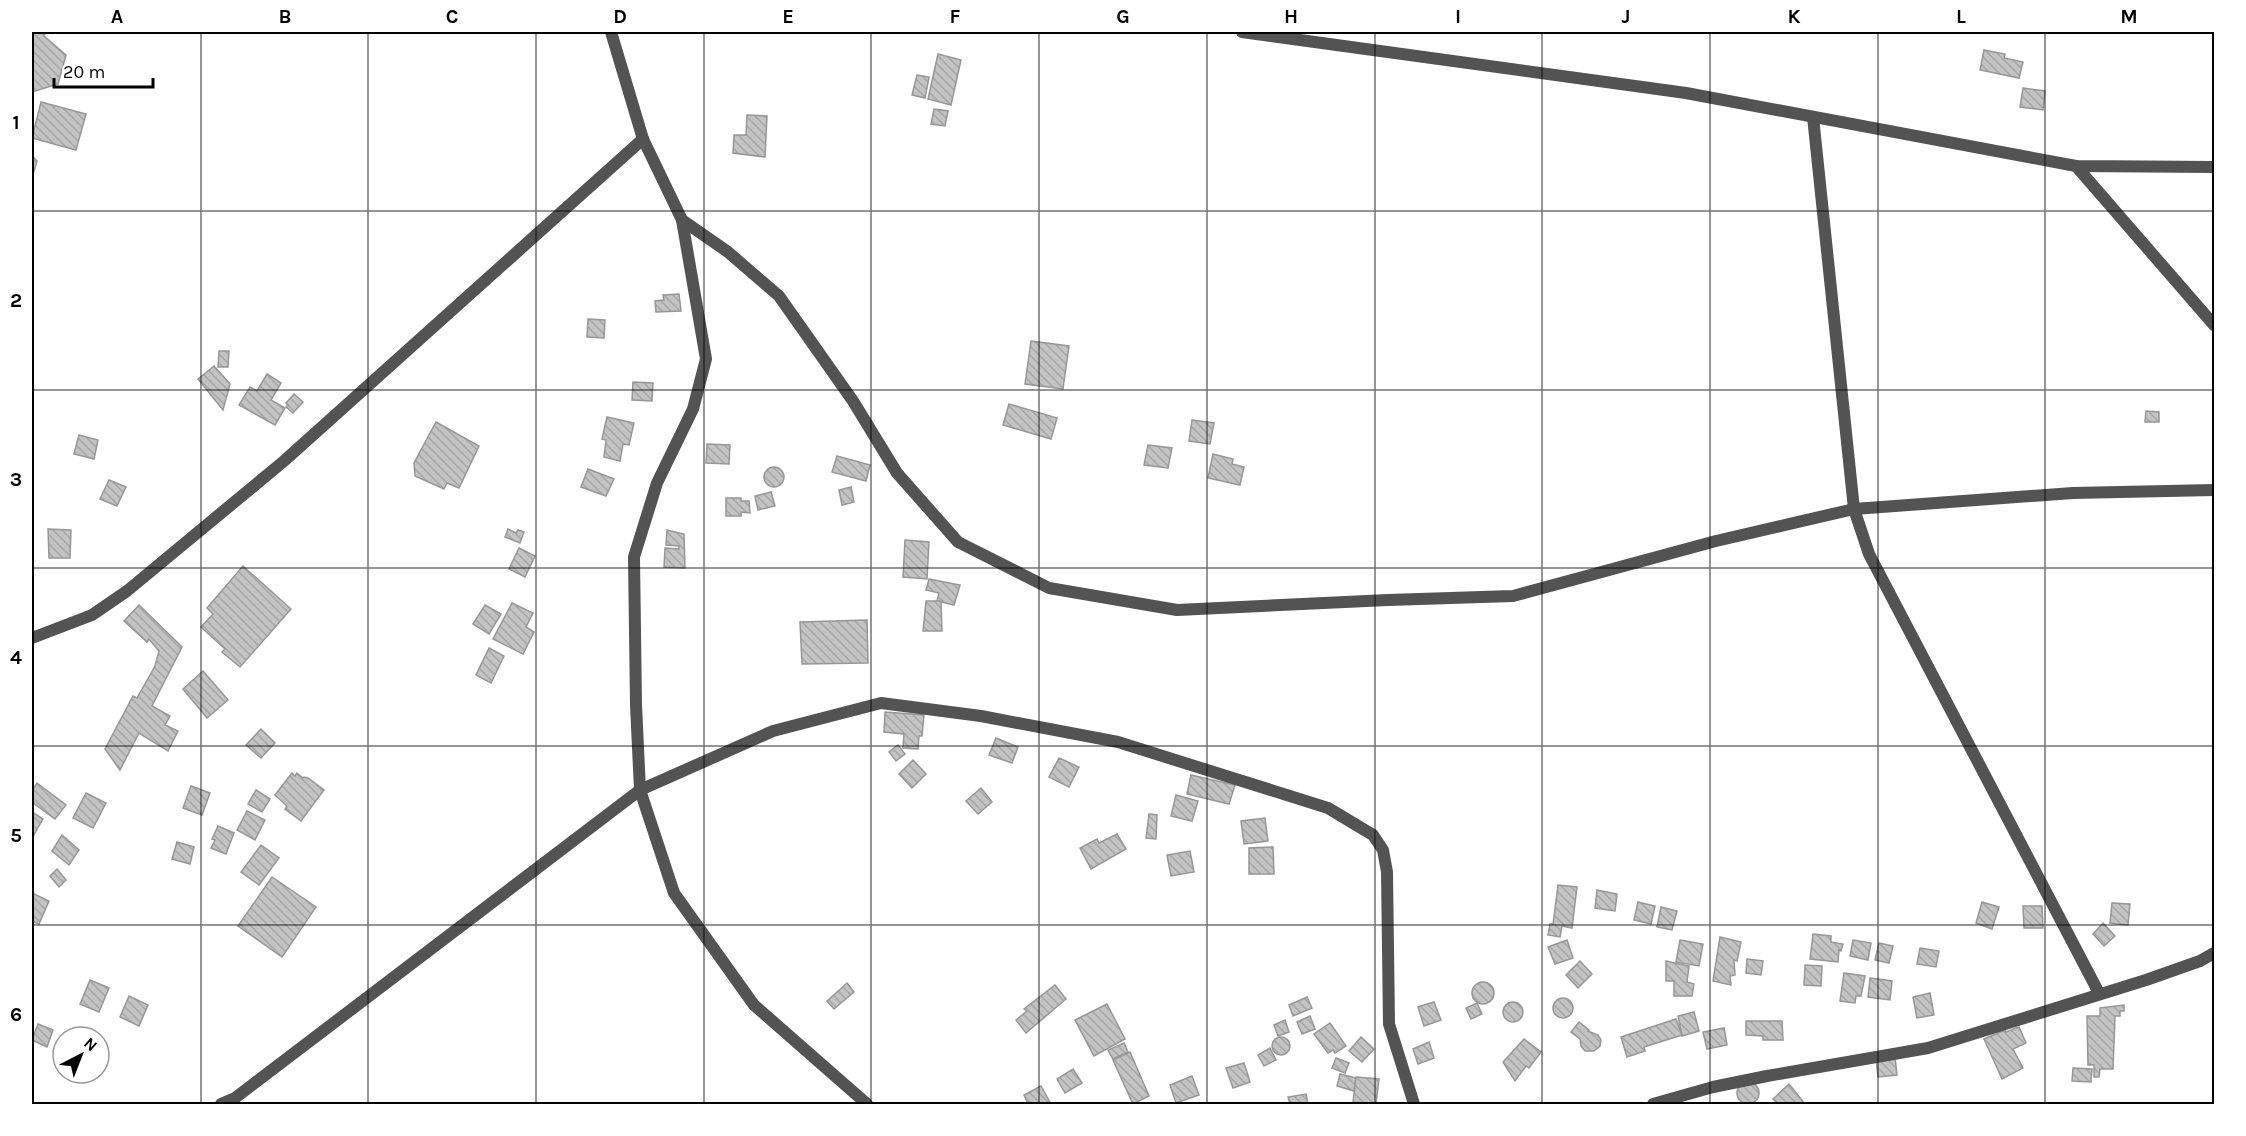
<svg xmlns="http://www.w3.org/2000/svg" width="2246" height="1136" font-family="Karla,sans-serif">
  <style>
    .building { fill: url(#building-back-hatch); stroke: #979797; stroke-width: 1.5 }
    .lines { fill: none; stroke-linecap: round; stroke-linejoin: round }
    .minor { stroke: #535353; stroke-width: 12 }
    .tertiary { stroke: #535353; stroke-width: 12 }
    .grid { fill: none; stroke: #000; stroke-width: 1.5; stroke-opacity: 0.55 }
    .neatline { fill: none; stroke: #000; stroke-width: 2 }
    .grid-label { font-size: 20px; text-anchor: middle; font-weight: bold; fill: #000 }
  </style>
  <defs>
    <pattern id="building-back-hatch" width="6" height="6" patternUnits="userSpaceOnUse" patternTransform="scale(1.5)"><rect width="6" height="6" fill="#c3c3c3"/><path d="M-1 5l2 2M0 0l6 6M5-1l2 2" fill="none" stroke="#a6a6a6"/></pattern>
  </defs>
  <rect width="100%" height="100%" fill="#fff"/>
  <g class="building">
    <polygon points="32,32 46,32 44,36 66,55 58,84 32,92"/>
    <polygon points="1984,50 2005,54 2004,58 2023,62 2019,78 1980,70"/>
    <polygon points="938,54 961,60 951,105 928,99"/>
    <polygon points="917,75 929,77 925,98 912,95"/>
    <polygon points="2023,88 2045,91 2043,110 2020,107"/>
    <polygon points="41,102 86,114 76,150 32,138"/>
    <polygon points="934,109 948,111 945,126 931,124"/>
    <polygon points="747,115 767,116 765,157 733,153 734,135 746,135"/>
    <polygon points="32,156 37,161 32,178"/>
    <polygon points="679,294 681,311 656,312 655,301 664,300 663,295"/>
    <polygon points="588,319 605,320 604,338 587,337"/>
    <polygon points="1031,341 1069,346 1063,389 1025,384"/>
    <polygon points="219,351 229,351 228,367 218,367"/>
    <polygon points="214,366 230,384 223,410 198,379"/>
    <polygon points="267,374 281,383 271,400 285,408 275,425 239,405 250,387 257,391"/>
    <polygon points="633,382 653,383 652,401 632,400"/>
    <polygon points="294,394 303,402 293,413 286,407 288,405 286,403"/>
    <polygon points="1009,404 1057,418 1051,439 1003,425"/>
    <polygon points="2146,411 2159,412 2159,422 2145,422"/>
    <polygon points="607,417 634,423 629,445 623,444 620,461 604,457 606,440 602,439"/>
    <polygon points="1192,420 1214,423 1210,444 1189,441"/>
    <polygon points="436,422 479,446 459,488 447,483 444,489 415,476 414,463"/>
    <polygon points="79,435 98,440 94,459 74,454"/>
    <polygon points="707,444 730,445 729,464 706,463"/>
    <polygon points="1148,445 1172,448 1168,468 1144,465"/>
    <polygon points="1213,454 1233,459 1232,464 1244,467 1240,485 1208,478"/>
    <polygon points="837,456 870,465 866,481 832,472"/>
    <circle cx="774" cy="477" r="10"/>
    <polygon points="588,469 614,479 606,496 581,487"/>
    <polygon points="109,480 126,487 117,506 100,499"/>
    <polygon points="851,487 854,502 842,505 839,490"/>
    <polygon points="771,492 775,506 758,510 755,496"/>
    <polygon points="726,498 741,498 741,501 749,501 750,513 741,512 741,516 726,516"/>
    <polygon points="48,529 71,530 70,558 49,558"/>
    <polygon points="508,529 516,533 518,530 524,532 520,543 505,537"/>
    <polygon points="667,530 684,534 685,568 664,567 665,548 679,549 679,546 666,545"/>
    <polygon points="905,540 929,542 927,579 903,577"/>
    <polygon points="519,548 535,556 525,577 509,569"/>
    <polygon points="243,566 291,609 240,667 222,652 225,649 201,627 213,614 207,608"/>
    <polygon points="929,579 960,585 954,605 937,601 939,593 926,590"/>
    <polygon points="926,601 941,601 942,631 923,631"/>
    <polygon points="512,603 533,613 526,627 534,632 523,654 493,639"/>
    <polygon points="139,605 182,647 152,706 170,716 165,725 178,731 168,751 139,733 120,770 105,749 133,696 137,698 155,666 159,651 149,639 147,642 124,621"/>
    <polygon points="485,605 501,614 489,634 473,624"/>
    <polygon points="867,620 868,663 802,664 800,622"/>
    <polygon points="489,648 504,656 491,683 476,675"/>
    <polygon points="203,671 228,700 207,718 183,689"/>
    <polygon points="885,712 924,715 922,736 919,736 918,749 903,748 904,734 884,732"/>
    <polygon points="261,729 275,743 261,758 246,745"/>
    <polygon points="996,738 1018,747 1012,763 989,755"/>
    <polygon points="898,745 905,754 896,761 889,752"/>
    <polygon points="1059,758 1079,767 1069,787 1049,777"/>
    <polygon points="913,760 926,774 912,788 899,774"/>
    <polygon points="292,773 295,776 297,773 303,778 304,777 308,778 324,790 301,821 285,809 287,806 275,795"/>
    <polygon points="1191,775 1235,785 1229,804 1187,794"/>
    <polygon points="37,783 66,805 55,819 32,802 32,791"/>
    <polygon points="191,786 210,793 202,815 183,808"/>
    <polygon points="981,788 992,802 978,814 966,801"/>
    <polygon points="256,790 270,799 262,812 248,804"/>
    <polygon points="86,793 106,803 93,828 73,818"/>
    <polygon points="1176,795 1198,801 1192,821 1171,816"/>
    <polygon points="247,811 265,820 255,840 237,830"/>
    <polygon points="32,812 43,819 32,838"/>
    <polygon points="1149,814 1157,815 1156,839 1146,838"/>
    <polygon points="1265,818 1268,841 1244,844 1241,821"/>
    <polygon points="218,826 234,833 226,854 211,848 215,840 212,839"/>
    <polygon points="1117,834 1126,849 1091,869 1080,848 1097,839 1099,843"/>
    <polygon points="62,835 79,850 69,865 52,851"/>
    <polygon points="177,842 194,847 190,864 172,859"/>
    <polygon points="261,845 279,858 259,885 241,872"/>
    <polygon points="1273,847 1274,874 1249,874 1249,848"/>
    <polygon points="1190,851 1194,872 1171,876 1167,855"/>
    <polygon points="57,869 66,880 59,887 50,876"/>
    <polygon points="272,877 316,907 282,957 238,926"/>
    <polygon points="1558,885 1577,887 1572,928 1562,926 1560,937 1548,935 1550,924 1553,924"/>
    <polygon points="1597,890 1617,894 1615,911 1595,908"/>
    <polygon points="32,893 49,901 39,924 32,921"/>
    <polygon points="1638,902 1655,906 1651,924 1634,920"/>
    <polygon points="1982,902 1999,907 1992,929 1976,923"/>
    <polygon points="2112,903 2130,904 2128,925 2110,923"/>
    <polygon points="2023,906 2042,906 2043,928 2024,928"/>
    <polygon points="1661,907 1677,911 1672,930 1657,927"/>
    <polygon points="2103,923 2115,936 2104,946 2093,934"/>
    <polygon points="1813,934 1831,936 1831,942 1843,944 1841,951 1839,950 1838,962 1810,959"/>
    <polygon points="1720,937 1741,942 1737,961 1734,960 1735,975 1730,976 1731,985 1713,981"/>
    <polygon points="1567,940 1573,958 1555,964 1548,947"/>
    <polygon points="1680,940 1703,944 1699,966 1676,962"/>
    <polygon points="1853,940 1871,943 1868,960 1850,956"/>
    <polygon points="1879,943 1893,946 1889,963 1875,960"/>
    <polygon points="1920,948 1939,951 1936,967 1917,964"/>
    <polygon points="1747,959 1763,961 1761,975 1746,973"/>
    <polygon points="1580,961 1592,974 1578,988 1566,975"/>
    <polygon points="1666,961 1689,966 1687,982 1694,984 1692,996 1674,996 1674,981 1666,981"/>
    <polygon points="1805,965 1822,966 1821,986 1804,985"/>
    <polygon points="1844,973 1865,976 1861,996 1856,996 1855,1003 1840,1001"/>
    <polygon points="1870,978 1892,981 1890,1000 1868,997"/>
    <polygon points="90,980 109,988 99,1012 80,1004"/>
    <circle cx="1483" cy="993" r="11"/>
    <polygon points="847,983 854,992 834,1009 827,1001"/>
    <polygon points="1055,985 1066,999 1026,1033 1016,1020 1027,1011 1024,1009"/>
    <polygon points="1930,993 1934,1015 1917,1018 1913,997"/>
    <polygon points="129,996 148,1005 139,1026 120,1017"/>
    <polygon points="1307,997 1312,1008 1293,1016 1289,1005"/>
    <circle cx="1563" cy="1008" r="10"/>
    <circle cx="1513" cy="1012" r="10"/>
    <polygon points="1434,1002 1441,1020 1424,1026 1418,1007"/>
    <polygon points="1477,1003 1482,1014 1471,1019 1466,1008"/>
    <polygon points="1107,1004 1125,1039 1094,1056 1075,1020"/>
    <polygon points="2124,1005 2124,1011 2120,1011 2120,1016 2115,1016 2113,1069 2100,1069 2099,1077 2094,1077 2094,1065 2088,1065 2087,1016 2100,1016 2100,1008"/>
    <polygon points="1694,1012 1699,1031 1682,1036 1678,1016"/>
    <polygon points="1310,1016 1315,1029 1302,1034 1297,1022"/>
    <polygon points="1676,1019 1682,1035 1644,1047 1645,1051 1627,1057 1621,1037"/>
    <polygon points="1285,1020 1289,1032 1278,1036 1274,1025"/>
    <polygon points="1746,1021 1782,1021 1783,1040 1763,1040 1763,1036 1746,1035"/>
    <polygon points="1579,1022 1589,1030 1588,1031 1598,1035 1601,1040 1600,1046 1594,1051 1585,1051 1581,1046 1580,1039 1571,1032"/>
    <polygon points="1330,1023 1346,1046 1335,1053 1333,1050 1328,1053 1314,1034"/>
    <polygon points="38,1024 53,1030 47,1047 32,1040"/>
    <polygon points="2019,1027 2026,1043 2013,1049 2023,1068 2002,1079 1984,1039 2005,1030 2006,1032"/>
    <polygon points="1724,1028 1727,1045 1707,1049 1703,1032"/>
    <circle cx="1281" cy="1046" r="9"/>
    <polygon points="1361,1037 1374,1049 1362,1062 1349,1051"/>
    <polygon points="1524,1039 1541,1052 1529,1068 1526,1066 1515,1081 1503,1062"/>
    <polygon points="1429,1042 1434,1058 1418,1064 1413,1049"/>
    <polygon points="1124,1043 1128,1052 1113,1059 1108,1050"/>
    <polygon points="1270,1048 1276,1060 1264,1066 1258,1055"/>
    <polygon points="1130,1052 1149,1096 1133,1104 1113,1060"/>
    <polygon points="1895,1057 1897,1075 1878,1077 1876,1059"/>
    <polygon points="1336,1058 1349,1063 1345,1073 1332,1068"/>
    <polygon points="1244,1063 1250,1082 1233,1088 1226,1068"/>
    <polygon points="2073,1068 2092,1069 2091,1082 2072,1081"/>
    <polygon points="1073,1069 1082,1083 1065,1093 1057,1079"/>
    <polygon points="1340,1074 1356,1078 1354,1091 1337,1086"/>
    <polygon points="1192,1076 1199,1095 1176,1103 1170,1085"/>
    <polygon points="1356,1077 1379,1079 1376,1104 1353,1102"/>
    <circle cx="1748" cy="1093" r="11"/>
    <polygon points="1789,1084 1805,1104 1778,1104 1773,1099"/>
    <polygon points="1041,1086 1051,1104 1028,1104 1024,1095"/>
    <polygon points="1306,1094 1308,1104 1290,1104 1288,1097"/>
  </g>
  <g class="lines">
    <g class="minor">
      <polyline points="1242,32 1686,93 2076,166 2214,167"/>
      <polyline points="1813,117 1854,509 1869,554 2099,993"/>
      <polyline points="2076,166 2214,325"/>
      <polyline points="682,220 728,252 779,296 853,401 897,473 958,542 1049,588 1177,610 1388,600 1513,596 1716,541 1854,509 2073,493 2214,490"/>
      <polyline points="32,638 92,615 127,591 284,461 643,139"/>
      <polyline points="221,1104 235,1098 640,790 773,731 881,703 981,716 1118,742 1328,808 1373,835 1383,850 1387,872 1389,1024 1414,1104"/>
      <polyline points="1653,1104 1713,1087 1767,1076 1928,1048 2146,980 2200,961 2214,953"/>
    </g>
    <polyline class="tertiary" points="611,32 643,139 682,220 706,359 693,409 657,483 634,557 636,705 640,790 674,893 754,1005 867,1104"/>
  </g>
  <path class="grid" d="M201,32V1104M368,32V1104M536,32V1104M704,32V1104M871,32V1104M1039,32V1104M1207,32V1104M1375,32V1104M1542,32V1104M1710,32V1104M1878,32V1104M2045,32V1104M32,211H2214M32,390H2214M32,568H2214M32,746H2214M32,925H2214"/>
  <rect width="2246" height="1136" fill="none" stroke="#ffffff" stroke-width="66"/>
  <g transform="translate(81 1055) rotate(42)"><circle r="28" fill="#ffffff" stroke="#999999" stroke-width="1.5"/>
  <path d="M0-4.5L10 22L0 15L-10 22Z" fill="#000000"/>
  <text y="-9" font-size="16" font-weight="bold" text-anchor="middle" fill="#000000">N</text>
  </g>
  <path d="M54 78v9h99v-9" fill="none" stroke="#000000" stroke-width="3"/>
  <text x="63" y="78" font-size="18" fill="#000000" stroke="#ffffff" stroke-width="4.5" paint-order="stroke">20 m</text>
  <rect x="33" y="33" width="2180" height="1070" class="neatline"/>
  <g class="grid-label">
    <text x="117" y="23">A</text>
    <text x="285" y="23">B</text>
    <text x="452" y="23">C</text>
    <text x="620" y="23">D</text>
    <text x="788" y="23">E</text>
    <text x="955" y="23">F</text>
    <text x="1123" y="23">G</text>
    <text x="1291" y="23">H</text>
    <text x="1458" y="23">I</text>
    <text x="1626" y="23">J</text>
    <text x="1794" y="23">K</text>
    <text x="1961" y="23">L</text>
    <text x="2129" y="23">M</text>
    <text x="16" y="129">1</text>
    <text x="16" y="307">2</text>
    <text x="16" y="486">3</text>
    <text x="16" y="664">4</text>
    <text x="16" y="842">5</text>
    <text x="16" y="1021">6</text>
  </g>
</svg>
